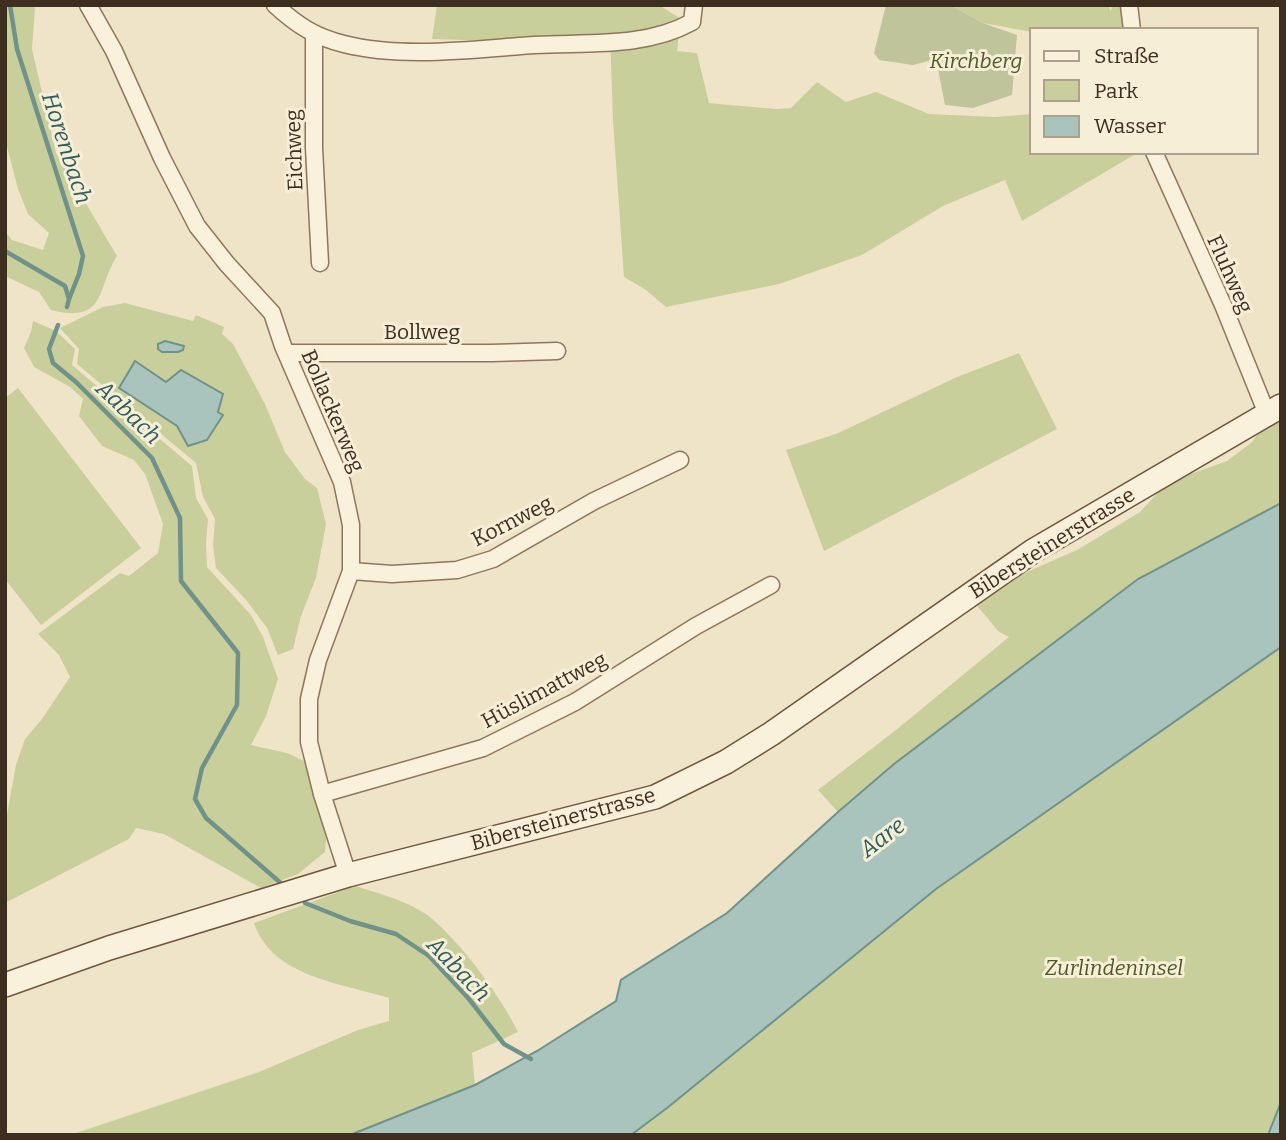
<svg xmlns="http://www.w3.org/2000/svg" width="1286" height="1140" font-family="Bitter,serif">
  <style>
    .green { fill: #c9cf9b }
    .cemetery { fill: #bfc49a }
    .water { fill: #a9c4bc; stroke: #6f938a; stroke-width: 2 }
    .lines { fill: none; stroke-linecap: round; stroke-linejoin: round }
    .stream { stroke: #6f938a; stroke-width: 4.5 }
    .minor-casing { stroke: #8d765c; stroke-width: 19 }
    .secondary-casing { stroke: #6f573f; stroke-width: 26 }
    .minor { stroke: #faf1dc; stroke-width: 16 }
    .secondary { stroke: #faf1dc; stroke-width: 23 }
    .labels { text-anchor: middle; stroke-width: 6; stroke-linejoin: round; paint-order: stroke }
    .park-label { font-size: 21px; font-style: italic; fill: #4d5a26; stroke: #f7eed8 }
    .street-label { font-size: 21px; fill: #3d2e20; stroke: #f7eed8 }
    .water-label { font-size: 23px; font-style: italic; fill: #2f5d5a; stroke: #f7eed8 }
  </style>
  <rect width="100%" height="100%" fill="#f0e4c8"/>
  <g class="green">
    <path d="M5,5H33L35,9L32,49L56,153L117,256C96,289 107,324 51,310L39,292L5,276V231L12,240L43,250L49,233L28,214L18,189L5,139Z"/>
    <polygon points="437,5 659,5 681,19 677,51 697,53 709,103 776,109 791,108 817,82 846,102 876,92 929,114 995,117 1032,114 1032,152 1139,152 1022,221 1005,180 943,206 862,255 779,284 666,307 646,290 624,277 613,121 610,34 498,41 432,39"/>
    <polygon points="950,5 1108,5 1111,11 1112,5 1119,5 1124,12 1126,30 1032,30 1032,32 983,23"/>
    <polygon points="125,303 193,321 196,315 224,327 222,334 233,344 265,404 285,452 305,479 317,488 326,524 316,578 301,616 293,649 278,655 267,628 247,601 216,568 213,545 215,519 203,497 196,463 77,364 79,349 60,328 103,307"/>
    <polygon points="33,321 56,331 75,349 72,365 192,466 196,498 208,519 206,543 207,567 251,615 263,637 278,679 266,716 251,745 287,753 304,761 322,794 328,817 325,852 298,874 261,888 164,834 136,828 129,839 5,903 5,825 16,765 25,739 42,719 70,677 59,655 38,634 120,573 129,576 158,553 163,524 145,474 134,460 102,446 79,416 83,399 70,387 34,367 24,348 31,332"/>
    <polygon points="1019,353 1057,429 824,551 786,450 836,434 957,377"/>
    <polygon points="18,388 141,548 41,625 5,579 5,398"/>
    <polygon points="1281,413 1281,503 1138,579 894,764 838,812 818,790 896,730 1009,637 998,631 970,597 1077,550 1140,512 1168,482 1227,461 1252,442 1260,431"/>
    <polygon points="1281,647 1281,1102 1268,1135 631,1135 667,1108 936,889"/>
    <path d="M355,886C378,893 411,902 430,917C461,943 500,995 518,1032L472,1053L475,1085L350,1135H70L259,1072L358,1030L389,1021V998C341,983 272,977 254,923Z"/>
  </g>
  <polygon class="cemetery" points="886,5 950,5 983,23 1017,35 1012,95 973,108 945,105 936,59 913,65 879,60 874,53"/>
  <g class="water">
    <polygon points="165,341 184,346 183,350 178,352 162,352 158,349 158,344"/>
    <polygon points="135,361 166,382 181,370 223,394 218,412 223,415 207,440 188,446 177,426 119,388"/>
    <polygon points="1281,503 1281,647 936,889 667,1108 631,1135 350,1135 475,1085 537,1051 616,1001 621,980 727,913 838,812 894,764 1138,579"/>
    <polygon points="1281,1102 1281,1135 1268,1135"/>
  </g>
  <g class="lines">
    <g class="stream">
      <polyline points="10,5 17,49 83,256 79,274 69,299"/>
      <polyline points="5,251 65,286 69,299 67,307"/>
      <polyline points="58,325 49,349 53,363 76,382 152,458 180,518 181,581 238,653 237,705 202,768 195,799 206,818 283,885"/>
      <polyline points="305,903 350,921 396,934 429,956 469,999 504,1044 531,1059"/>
    </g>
    <g class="minor-casing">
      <g id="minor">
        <polyline points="88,5 114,51 162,158 197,226 227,264 272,313 283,346 342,482 351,525 351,571 318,660 309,699 309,742 322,794 348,875"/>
        <path d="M275,5C297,25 315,37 344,44C403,59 475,49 535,45C587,42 645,48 692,22L694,5"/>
        <polyline points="1129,5 1132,30"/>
        <polyline points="314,35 314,148 320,263"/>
        <polyline points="1154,152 1223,305 1267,414"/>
        <polyline points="287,353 491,353 557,351"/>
        <polyline points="351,571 392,574 457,570 493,559 594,501 680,460"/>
        <polyline points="322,794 483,748 575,702 696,626 771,585"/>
      </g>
    </g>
    <g class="secondary-casing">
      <polyline id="secondary" points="5,985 109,948 348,875 655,797 726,762 771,734 1033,551 1281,406"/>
    </g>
    <use href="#minor" class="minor"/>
    <use href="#secondary" class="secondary"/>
  </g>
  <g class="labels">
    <g class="park-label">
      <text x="976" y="68">Kirchberg</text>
      <text x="1114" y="975">Zurlindeninsel</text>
    </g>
    <g class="street-label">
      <text transform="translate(294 150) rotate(-92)" y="7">Eichweg</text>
      <text transform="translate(1230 274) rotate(66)" y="7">Fluhweg</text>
      <text x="422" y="339">Bollweg</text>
      <text transform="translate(333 411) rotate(67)" y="7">Bollackerweg</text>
      <text transform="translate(512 521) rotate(-27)" y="7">Kornweg</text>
      <text transform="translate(1052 543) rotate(-32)" y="7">Bibersteinerstrasse</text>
      <text transform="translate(544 690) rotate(-28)" y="7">Hüslimattweg</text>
      <text transform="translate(563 819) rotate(-15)" y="7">Bibersteinerstrasse</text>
    </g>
    <g class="water-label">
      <text transform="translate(67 148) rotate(72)" y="8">Horenbach</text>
      <text transform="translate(129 412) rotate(44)" y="8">Aabach</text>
      <text transform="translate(882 837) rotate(-37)" y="8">Aare</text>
      <text transform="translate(459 969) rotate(46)" y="8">Aabach</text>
    </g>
  </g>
  <rect width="1286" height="1140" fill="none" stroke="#3d2e20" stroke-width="14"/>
  <rect x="1030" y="28" width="228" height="126" fill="#f7eed8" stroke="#ada18e" stroke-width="2"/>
  <rect x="1044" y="51" width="35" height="10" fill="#faf1dc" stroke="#ada18e" stroke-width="2"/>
  <text x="1094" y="63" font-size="21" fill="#3d2e20">Straße</text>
  <rect x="1044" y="80" width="35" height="21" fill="#c9cf9b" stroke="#ada18e" stroke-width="2"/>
  <text x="1094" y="98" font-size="21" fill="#3d2e20">Park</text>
  <rect x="1044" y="116" width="35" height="21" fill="#a9c4bc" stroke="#ada18e" stroke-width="2"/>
  <text x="1094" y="133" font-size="21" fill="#3d2e20">Wasser</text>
</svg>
